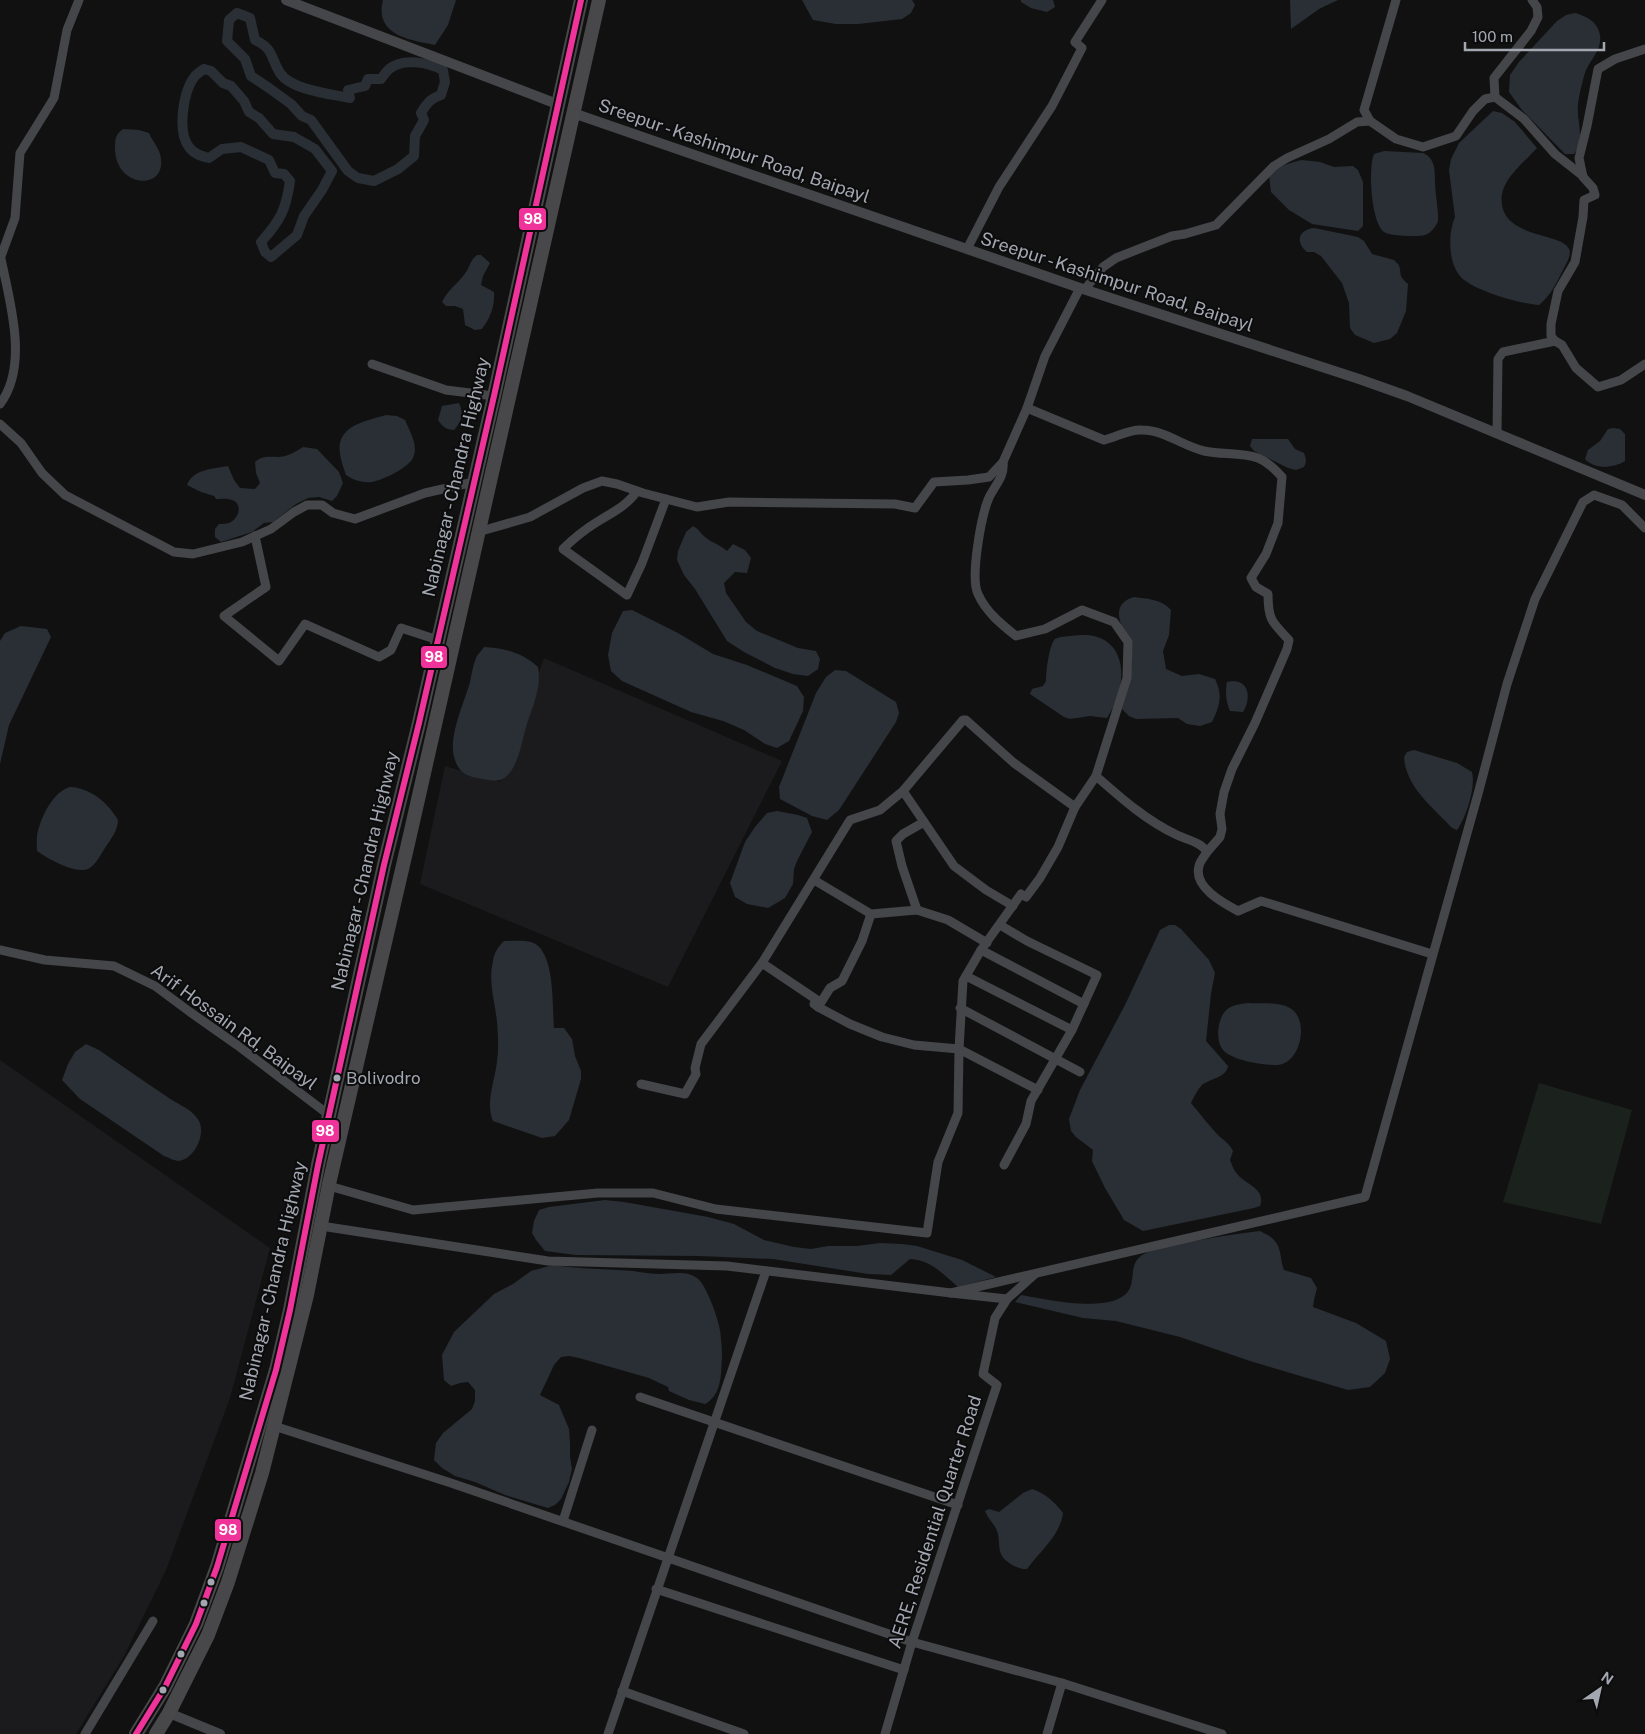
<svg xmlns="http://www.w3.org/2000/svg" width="1645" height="1734" font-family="'Public Sans',sans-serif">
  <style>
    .built { fill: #1b1b1d }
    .green { fill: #1b211c }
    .water { fill: #292f35 }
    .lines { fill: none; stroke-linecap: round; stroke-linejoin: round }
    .canal { stroke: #292f35; stroke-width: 10 }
    .minor { stroke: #45464a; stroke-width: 9 }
    .tertiary { stroke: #45464a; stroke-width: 10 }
    .trunk { stroke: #48484b; stroke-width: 14 }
    .bus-1-casing { stroke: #0c0c0d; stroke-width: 10 }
    .bus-1 { stroke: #ef339a; stroke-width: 6 }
    .bus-dot { fill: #a3a7b1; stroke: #0c0c0d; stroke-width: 2 }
    .labels { text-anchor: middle; stroke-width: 4; stroke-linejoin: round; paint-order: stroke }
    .bus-label { font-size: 17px; fill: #a3a7b1; stroke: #0c0c0d; text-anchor: start }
    .street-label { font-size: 18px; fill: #a3a7b1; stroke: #0c0c0d }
    .line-badge { stroke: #0c0c0d; stroke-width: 2 }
    .badge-label { font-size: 14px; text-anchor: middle; font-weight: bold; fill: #fff }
  </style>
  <rect width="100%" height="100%" fill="#111"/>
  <g class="built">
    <polygon points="544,658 782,761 668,987 420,884 445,766 500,782"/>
    <polygon points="0,1060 270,1248 230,1398 166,1570 124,1656 76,1734 0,1734"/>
  </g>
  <polygon class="green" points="1539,1083 1632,1110 1601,1224 1503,1202"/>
  <g class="water">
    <path d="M383,0H456L448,25L435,45C410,40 374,35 383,0Z"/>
    <polygon points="802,0 912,0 915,5 911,13 902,19 858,24 836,24 813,20"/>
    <polygon points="1021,0 1053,0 1055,7 1047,12 1031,8 1021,2"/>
    <polygon points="1290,0 1338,0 1319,9 1291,29"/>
    <path d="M1575,13C1586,16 1598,22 1600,35C1602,49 1592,58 1586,70C1583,78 1579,96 1578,104C1576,121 1586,139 1574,154H1565L1522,110L1509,92L1510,75L1519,62L1557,21L1566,15Z"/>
    <path d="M1493,111L1502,113L1515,122L1537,148C1521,166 1493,185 1504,212C1516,238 1563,234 1569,249C1572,255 1566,264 1563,270C1556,284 1551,295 1539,305C1521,304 1471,290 1460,276C1448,262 1448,233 1455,217L1449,170L1451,159L1459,143Z"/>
    <path d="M123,129L139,130L149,133C152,140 158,147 160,154C170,191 116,190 115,149C115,139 115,135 123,129Z"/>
    <path d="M1384,151L1423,153C1435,158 1435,170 1435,182C1435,190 1439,215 1438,221C1437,225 1430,234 1425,235C1418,237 1389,236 1384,232C1371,223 1368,167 1374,154Z"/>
    <path d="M1302,160L1320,162L1334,167L1353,166L1358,170L1363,182V226L1358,231L1312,224L1289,210L1271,192L1269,175C1279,166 1289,163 1302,160Z"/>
    <path d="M1314,228L1358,237L1364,241L1372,254L1394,260L1399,265C1402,276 1398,275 1408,284L1406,311L1397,333L1390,339L1374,343L1355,335L1350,328L1349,303L1342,283L1321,256L1314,252H1307C1295,242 1298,230 1314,228Z"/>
    <path d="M477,255H481L490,263L483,276L481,285L494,292C495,307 490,318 482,329L475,330L465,325L463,309L455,306H446L442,302C448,289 459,283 466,272C470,266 471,259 477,255Z"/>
    <path d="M459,403C464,414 462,421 454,430C446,430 442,426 438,420L442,406Z"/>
    <path d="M386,415L397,416L405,420C410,432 419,446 413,458C408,468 383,480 372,482C362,483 353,480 346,475C343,466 338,453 340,443C344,424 370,420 386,415Z"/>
    <path d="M1613,428L1620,429L1625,434V461C1614,468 1595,470 1585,459L1588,450L1600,441L1608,429Z"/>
    <path d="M1252,439H1288L1295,449L1304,453C1306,459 1307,461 1304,467L1296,470L1288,468L1254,451L1250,446Z"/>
    <path d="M303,447L317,449L339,472L343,483L337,496L332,501L319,497L308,498L296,504L273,522L264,523L252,532L221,542L215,537V529L219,524C223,524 228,524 231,522C239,517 243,504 232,500C227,498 221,499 216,499L214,496L201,492L187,485C193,469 213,469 228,466L234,480L240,488L255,489L260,483L256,473L255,462C265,453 274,459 285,456C292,454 298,450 303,447Z"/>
    <path d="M693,526C699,529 700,533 705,537C712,543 721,545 727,551L733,544L745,550L751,558L747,573L735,572L724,583L726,593L746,622L757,631L798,648L816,651L820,659L818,669L808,676L793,674L775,668L744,652L727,641L695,589L684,575L677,560L678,551L686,532Z"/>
    <path d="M1134,597C1148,599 1161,599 1171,610L1169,635L1163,651L1166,669L1182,676L1199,674L1215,679C1223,695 1220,706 1212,722L1200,726L1187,724L1178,718L1136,719L1129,716L1122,709C1126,693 1132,675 1132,658C1133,639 1101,607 1134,597Z"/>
    <polygon points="632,610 678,633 713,654 747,665 797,686 804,697 803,711 789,741 777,748 765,744 744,730 723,721 691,712 622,681 611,671 608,655 612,633 623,611"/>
    <polygon points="21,626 47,629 51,637 9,725 0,764 0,641 5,633"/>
    <path d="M1087,635C1131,639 1127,690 1107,718L1090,716L1070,719L1064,717L1030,694L1032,689L1043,686L1046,681C1046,672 1049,645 1055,639C1060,636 1080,635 1087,635Z"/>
    <path d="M484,647C505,648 523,653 538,667C542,688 532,707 526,727C522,741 517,775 500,780C493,782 484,779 477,778C466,776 458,771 455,760C447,738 464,704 470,682C472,673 473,664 477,656C479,653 482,650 484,647Z"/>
    <polygon points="835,670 846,671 896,702 899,713 896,722 839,810 827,820 812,816 780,799 779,787 816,693 826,677"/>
    <path d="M1232,681C1250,681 1251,699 1243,712L1230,711C1226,703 1225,691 1227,682Z"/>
    <path d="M1414,750L1457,763L1472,772C1476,787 1466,818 1457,830L1452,828C1433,807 1406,788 1404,757L1407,752Z"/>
    <path d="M70,787C91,788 108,803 118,820C118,830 111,839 105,848C100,855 96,865 88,869C75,874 48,859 37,851C37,845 36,837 38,831C42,815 54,791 70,787Z"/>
    <polygon points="777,811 798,815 807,818 812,832 797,861 794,869 793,884 785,898 768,908 747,904 735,897 730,883 745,842 755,827 767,813"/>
    <path d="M1169,925H1175L1181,929L1209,960L1215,973L1211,994L1206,1041L1228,1066C1226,1078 1211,1078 1202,1085C1197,1090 1194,1097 1191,1103C1200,1114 1208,1124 1217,1134C1223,1140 1229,1143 1233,1151L1230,1160C1232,1165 1234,1171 1238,1175C1247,1185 1266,1189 1260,1206L1254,1208L1143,1231L1124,1220L1105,1188L1092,1161L1093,1150L1076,1137L1071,1131L1069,1119L1080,1090L1125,1005L1160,930Z"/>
    <path d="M504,941C512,941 523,940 531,942C556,949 552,1008 554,1028H564L572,1039L575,1056L581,1071V1079L569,1120L555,1136L542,1138L493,1121C485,1102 495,1081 497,1061C499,1048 498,1035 497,1022C495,1001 488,983 493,961C494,953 498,947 504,941Z"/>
    <path d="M1248,1003C1262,1004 1276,1001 1290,1008C1310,1019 1301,1064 1277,1065C1263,1065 1236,1061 1225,1052C1214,1043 1217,1015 1229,1008C1235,1004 1242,1004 1248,1003Z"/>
    <path d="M86,1044L99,1050C121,1065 143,1081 166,1096C176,1104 189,1107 197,1118C208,1131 195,1159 179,1161C174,1161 168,1157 164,1156L80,1099L62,1080L68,1064L75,1052Z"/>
    <path d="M605,1200L624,1202L708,1217L734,1224L764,1240L794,1247L811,1249L828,1246H857L880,1243L902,1244L917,1246L962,1260L996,1277L958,1287C943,1274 931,1260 910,1259L891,1275L868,1274L773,1259L699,1256L576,1255L545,1251L536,1240L532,1233L534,1221L539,1210L549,1207Z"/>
    <path d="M1260,1231C1265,1234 1271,1236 1274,1240C1282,1248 1280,1261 1284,1270L1311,1278L1317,1288L1314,1300L1313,1307L1356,1323L1386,1341L1390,1359L1385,1373L1370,1387L1348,1390L1250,1361L1180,1337L1116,1321L1083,1318L1015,1302L1021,1295C1045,1299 1117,1316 1130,1288C1135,1277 1129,1262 1144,1254C1149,1251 1157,1250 1162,1248C1194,1240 1228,1235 1260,1231Z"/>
    <path d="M553,1265C580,1269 606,1269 633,1271C642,1272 651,1274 660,1274C672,1274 686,1270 697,1278C706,1284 718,1318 720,1330C721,1338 722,1348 722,1356C721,1374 722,1395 705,1404L689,1400L669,1391L668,1387L649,1378L579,1358L569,1356L561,1357L554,1365L540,1395L559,1405L569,1429L570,1443V1457L572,1469L569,1482L561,1499L555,1505L548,1508L505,1495L475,1482L455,1476L442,1468L434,1460L436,1443L443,1433L472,1409L475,1401V1390L468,1382L460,1383L451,1386L444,1380L442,1355L454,1332L494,1294L513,1284L531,1271Z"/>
    <path d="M1032,1489C1045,1493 1055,1502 1063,1513C1060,1536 1040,1551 1027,1569C1019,1570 1004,1562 1001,1554C998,1547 1000,1538 997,1531C994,1523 988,1519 985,1511L989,1509L999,1512L1023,1493Z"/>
  </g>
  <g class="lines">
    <g class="canal">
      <path d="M237,13L250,18L255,40C274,49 270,57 280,73C291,90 331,94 350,98L348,90L365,86L368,79H381C383,76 386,72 389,69C404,57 428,63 443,70L445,82L441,95C431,98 426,104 421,113L424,120L415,136L414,156L398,169L374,181L358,178L348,171L311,120L302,116L291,104L269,88L251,76L245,59L227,41L229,20Z"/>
      <path d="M204,69L211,71L223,83L231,86L244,101L249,112L259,118L273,134L294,137L315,149L332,171L322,190L304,216L297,235L271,257L265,252L261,242C280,221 286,210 290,181L284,174L275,173L269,160L241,147L222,149L209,158C201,156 194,154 189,147C177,132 183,91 195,76C197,74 201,71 204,69Z"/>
    </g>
    <g class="minor">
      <polyline points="1396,0 1364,110 1370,121 1396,139 1423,147 1456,136 1473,111 1485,99 1495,97 1524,119 1555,154 1583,176"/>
      <polyline points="1495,97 1494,78 1531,31 1538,17 1537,7 1532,0"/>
      <polyline points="967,249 999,187 1052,106 1082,48 1075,42 1102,0"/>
      <polyline points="0,259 15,218 20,153 54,98 67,30 79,0"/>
      <polyline points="1085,289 1103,267 1116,258 1172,236 1185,234 1216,225 1274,166 1287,158 1329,139 1357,122 1370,121"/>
      <polyline points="1555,341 1562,345 1576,368 1598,387 1621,380 1645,364"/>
      <polyline points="372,364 446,390 494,396"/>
      <path d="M0,404C29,366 10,302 1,259"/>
      <path d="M1027,408L1104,440C1117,437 1129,429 1142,430C1164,430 1183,446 1204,451C1222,455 1240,452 1258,458C1268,462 1275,469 1282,477L1278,523L1266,554L1251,578L1256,587L1268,594C1268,620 1272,622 1289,640L1287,649L1255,723L1232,769L1224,792L1220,814L1222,829L1220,837L1207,852"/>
      <polyline points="0,424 21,443 42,473 65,495 174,552 193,554 242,542 271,529 294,512 307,505 322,505 333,513 355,519 425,493 474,482"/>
      <polyline points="1497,433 1498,359 1503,352 1555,341 1551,336 1551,324 1558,291 1575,262 1583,217 1584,200 1595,195 1593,188 1583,177 1579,158 1587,126 1598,69 1615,59 1645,49"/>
      <path d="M637,491C627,506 611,513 597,522C584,530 573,539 563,549L627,595L642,563L666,499"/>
      <polyline points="478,532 530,517 583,488 602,481 617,484 643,493 697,507 729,502 895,504 915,508 934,482 968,480 989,477 1003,462 1027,408 1045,356 1080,288"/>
      <polyline points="255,536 266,587 224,616 279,661 305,624 379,657 391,650 401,628 438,640"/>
      <path d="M1096,776C1122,799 1147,821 1177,835C1187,840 1201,842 1207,852C1205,856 1200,861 1199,866C1193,887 1223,903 1238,911L1261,901L1432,954"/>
      <polyline points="903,791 954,866 986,890 1013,906"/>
      <polyline points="814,880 871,914 917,910 948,920 987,943"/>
      <polyline points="917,910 902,866 896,841 903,834 924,822"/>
      <polyline points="1000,925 1027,941 1097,975 1072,1030 1031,1101 1026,1124 1004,1165"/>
      <polyline points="0,950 45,960 114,966 155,986 190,1012 237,1045 329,1115"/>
      <polyline points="981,950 1084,1004"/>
      <polyline points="762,963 817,1000 814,1004 818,1007 850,1024 882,1037 914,1045 959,1049 1038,1090"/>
      <polyline points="966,976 1072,1030"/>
      <polyline points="818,1007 830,988 842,981 862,941 871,914"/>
      <polyline points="960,1008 1080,1072"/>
      <polyline points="641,1084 685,1094 696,1074 695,1068 701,1044 762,963 850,820 880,810 903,791 963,720 966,720 1014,763 1075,807"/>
      <path d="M329,1186L413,1210L598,1193H653L716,1209L927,1233L938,1162L958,1113L959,1049L963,981L981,950L1021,894L1026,897L1040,878L1058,847L1075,807L1096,776L1127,678L1128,642L1114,622L1082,610L1045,629L1016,636C1001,624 986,612 978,594C970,578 981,518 988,500C993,487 1005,478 1003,462"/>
      <polyline points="321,1226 548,1261 727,1266 951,1293"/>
      <polyline points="1007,1299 951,1293 1365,1197 1478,794 1507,684 1535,599 1583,502 1594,495 1622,505 1645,528"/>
      <polyline points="640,1397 958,1505"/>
      <polyline points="274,1426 451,1483 912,1642 1062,1683 1222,1734"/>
      <polyline points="563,1521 592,1430"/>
      <polyline points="656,1589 904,1670"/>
      <polyline points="622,1691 744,1734"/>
      <polyline points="85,1734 153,1621"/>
      <polyline points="608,1734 766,1271"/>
      <polyline points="885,1734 912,1642 997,1385 983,1374 995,1318 1007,1299 1034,1275"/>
      <polyline points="1047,1734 1062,1683"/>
    </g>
    <g class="tertiary">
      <polyline points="286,0 557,104"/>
      <polyline points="573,113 1080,288 1359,379 1407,396 1645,495"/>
      <polyline points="169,1713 220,1734"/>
    </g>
    <g class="trunk">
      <polyline points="136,1734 165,1687 196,1624 217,1567 276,1370 290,1310 318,1165 384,865 419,723 494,396 581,0"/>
      <polyline points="156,1734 169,1713 208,1635 228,1582 262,1473 307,1295 329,1184 410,835 599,0"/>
    </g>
    <g class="bus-1-casing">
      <polyline id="bus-1" points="136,1734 165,1687 196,1624 217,1567 276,1370 290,1310 318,1165 384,865 419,723 494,396 581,0"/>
    </g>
    <use href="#bus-1" class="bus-1"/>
  </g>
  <g class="bus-dot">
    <circle cx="337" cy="1078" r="4.5"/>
    <circle cx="211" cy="1582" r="4.5"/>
    <circle cx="204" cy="1603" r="4.5"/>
    <circle cx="181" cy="1654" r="4.5"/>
    <circle cx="163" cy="1690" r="4.5"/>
  </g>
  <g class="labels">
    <g class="bus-label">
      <text x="346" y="1084">Bolivodro</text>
    </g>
    <g class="street-label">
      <text transform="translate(734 151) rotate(19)" y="6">Sreepur - Kashimpur Road, Baipayl</text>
      <text transform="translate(1117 282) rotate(18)" y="6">Sreepur - Kashimpur Road, Baipayl</text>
      <text transform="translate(456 477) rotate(-77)" y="6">Nabinagar - Chandra Highway</text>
      <text transform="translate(365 871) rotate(-77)" y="6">Nabinagar - Chandra Highway</text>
      <text transform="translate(234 1027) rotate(36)" y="6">Arif Hossain Rd, Baipayl</text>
      <text transform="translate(273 1281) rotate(-77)" y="6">Nabinagar - Chandra Highway</text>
      <text transform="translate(935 1522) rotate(-72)" y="6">AERE, Residential Quarter Road</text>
    </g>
  </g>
  <g class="line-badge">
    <rect x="518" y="207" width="29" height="24" rx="5" fill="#ef339a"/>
    <rect x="420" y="645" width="28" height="24" rx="5" fill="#ef339a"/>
    <rect x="311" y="1119" width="29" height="24" rx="5" fill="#ef339a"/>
    <rect x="214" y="1518" width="28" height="24" rx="5" fill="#ef339a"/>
  </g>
  <g class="badge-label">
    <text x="533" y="224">98</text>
    <text x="434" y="662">98</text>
    <text x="325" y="1136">98</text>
    <text x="228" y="1535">98</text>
  </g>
  <g transform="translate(1600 1689) rotate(34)" stroke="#0c0c0d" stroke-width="4" paint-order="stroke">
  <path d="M0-4L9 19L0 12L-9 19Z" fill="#a3a7b1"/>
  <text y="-8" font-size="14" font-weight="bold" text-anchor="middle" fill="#a3a7b1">N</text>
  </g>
  <path d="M1465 42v8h139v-8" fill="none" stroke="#a3a7b1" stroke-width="2.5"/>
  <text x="1472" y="42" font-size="15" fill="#a3a7b1" stroke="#0c0c0d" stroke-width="4" paint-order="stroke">100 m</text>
</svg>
